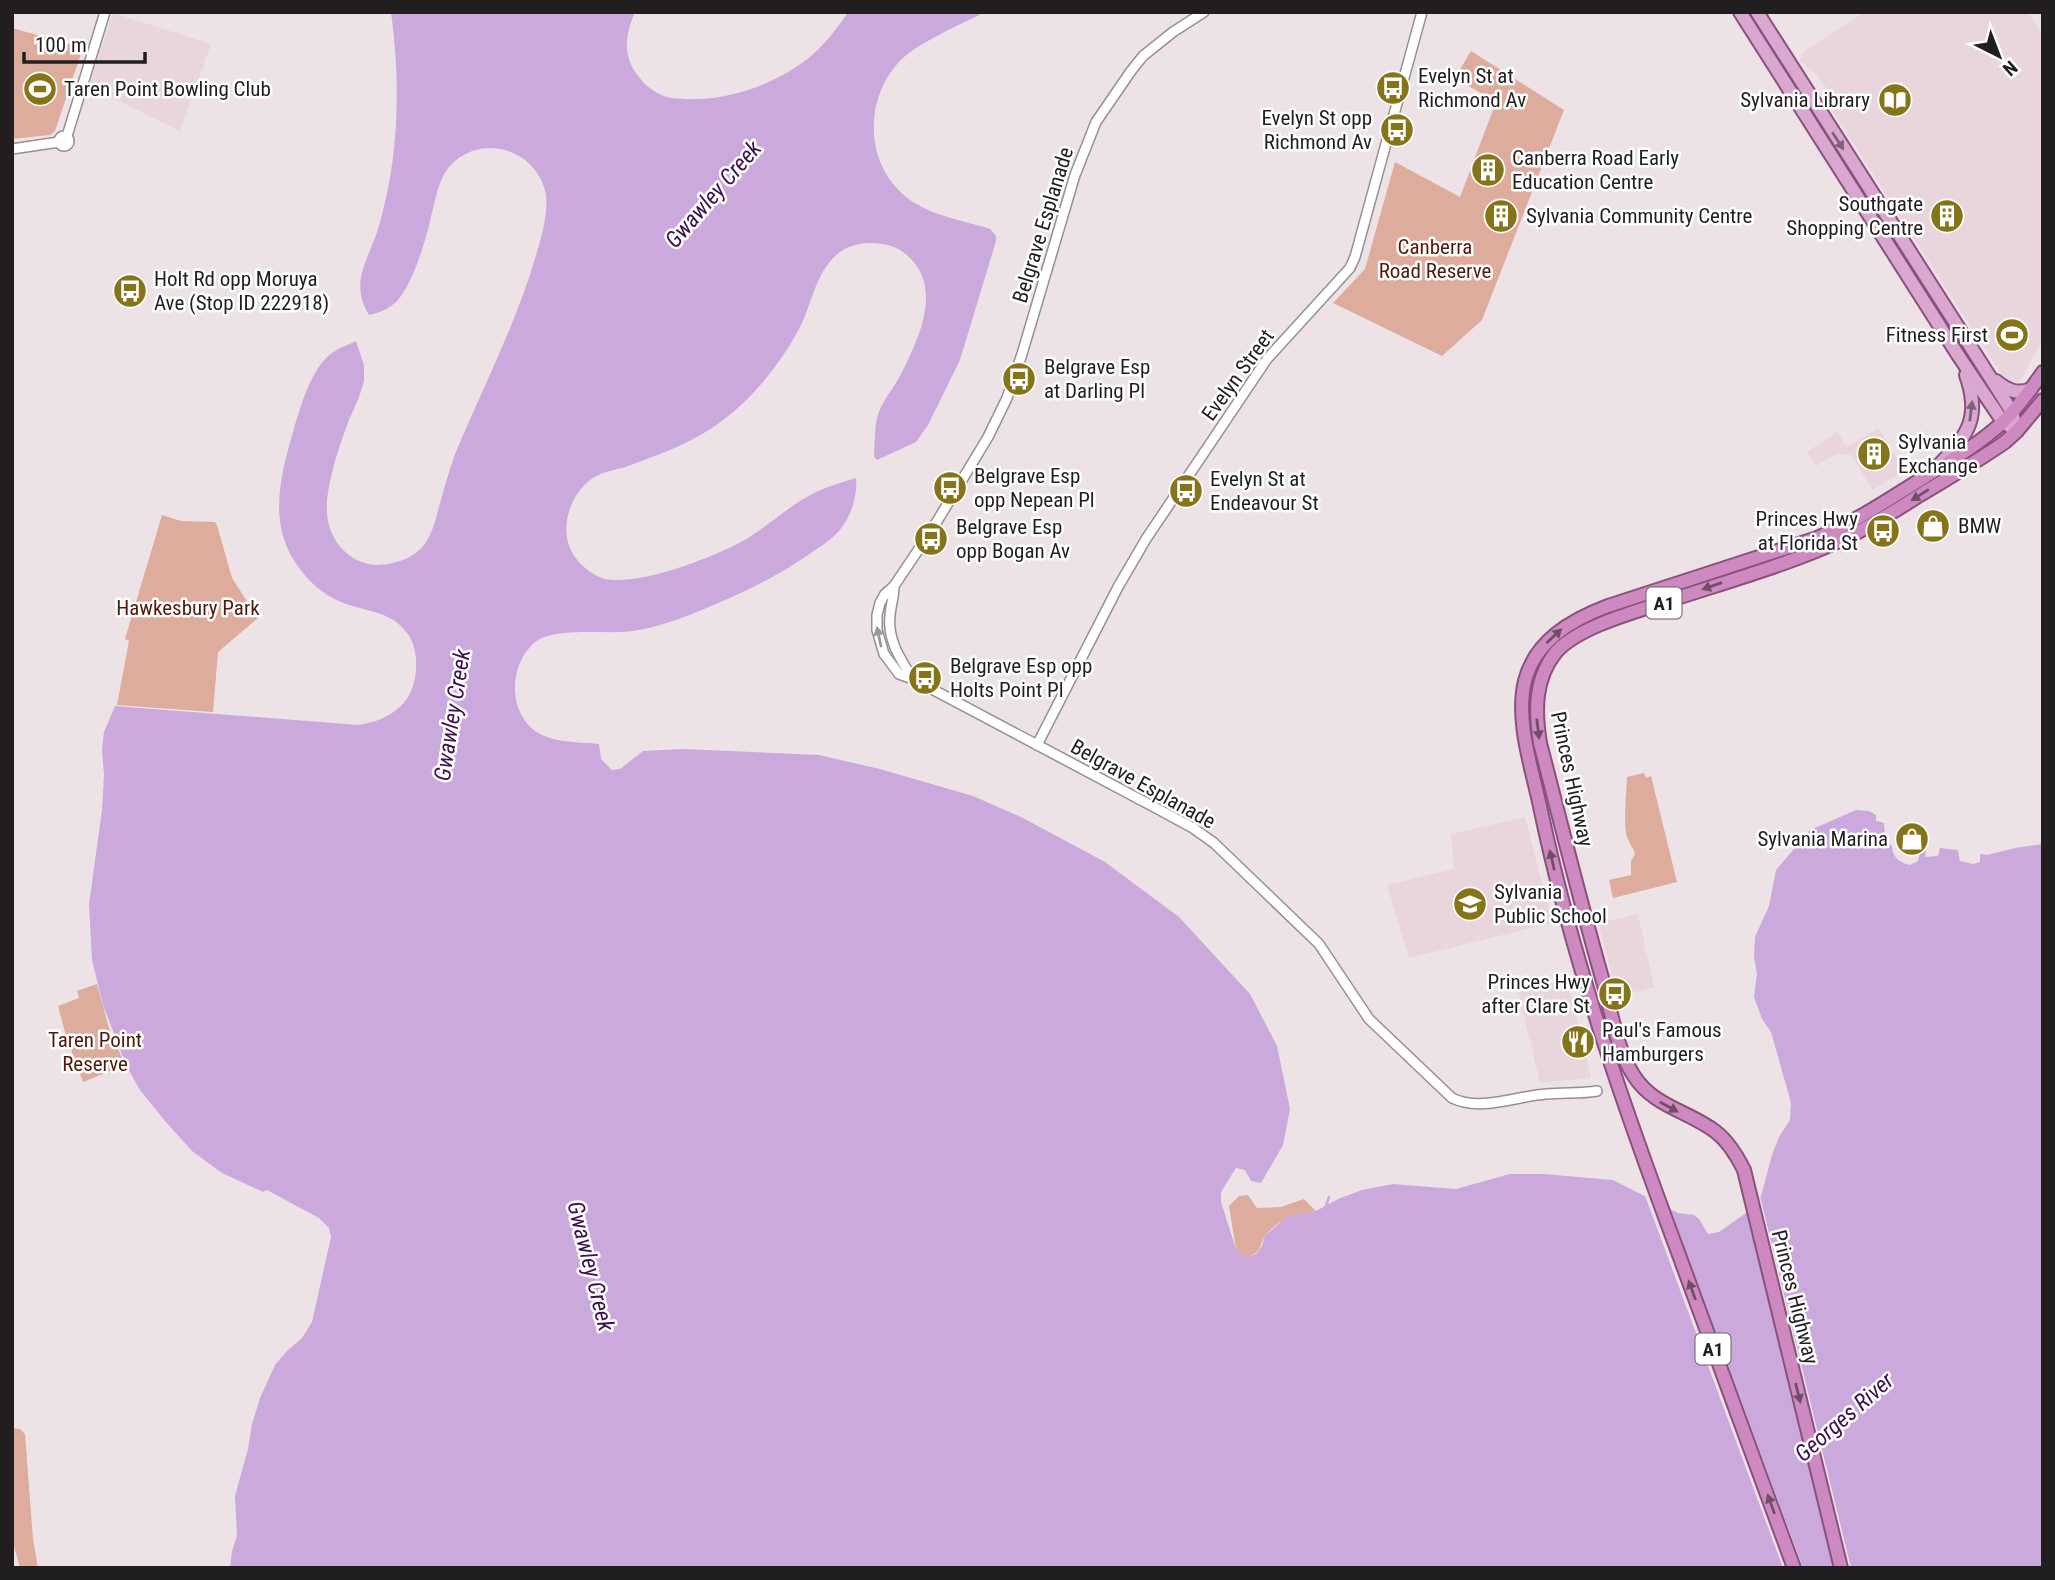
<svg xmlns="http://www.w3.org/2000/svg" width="2055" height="1580" font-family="'Roboto Condensed',sans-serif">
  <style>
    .built { fill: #e8d6dc }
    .green { fill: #deac9d }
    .water { fill: #cba9dc }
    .pier { fill: #ede3e6 }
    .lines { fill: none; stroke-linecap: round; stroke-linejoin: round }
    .stream { stroke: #cba9dc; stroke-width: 2.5 }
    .tertiary-casing { stroke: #988f92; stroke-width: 12 }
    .primary-casing { stroke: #8a517d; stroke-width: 16 }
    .trunk-casing { stroke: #8a517d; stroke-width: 16 }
    .tertiary { stroke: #fff; stroke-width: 9 }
    .primary { stroke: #daa7d0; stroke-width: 12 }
    .trunk { stroke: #ce8ac0; stroke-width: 12 }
    .oneway { fill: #7e6278 }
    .oneway2 { fill: #6f4f67 }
    .oneway3 { fill: #9b9a9a }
    .labels { text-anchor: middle; stroke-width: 5; stroke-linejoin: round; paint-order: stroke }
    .shield { fill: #fff; stroke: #646262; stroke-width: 2 }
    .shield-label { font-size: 19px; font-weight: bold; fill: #211e1f }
    .poi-label { font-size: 21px; fill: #211e1f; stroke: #fff; text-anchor: start }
    .street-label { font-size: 21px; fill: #211e1f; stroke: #fff }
    .park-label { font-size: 21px; fill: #521909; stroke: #fff }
    .water-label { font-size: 23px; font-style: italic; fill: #3d104e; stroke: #fff }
  </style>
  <rect width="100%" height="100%" fill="#ede3e6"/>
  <g class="built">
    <polygon points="1865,12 2028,12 2043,35 2043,339 2020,381 2015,383 2008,379 1999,371 1828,104 1828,91 1818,76 1800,61 1803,52"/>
    <polygon points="113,13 211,44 180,131 89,86"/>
    <polygon points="1878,428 1905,470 1873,490 1851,455 1836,454 1816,466 1807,452 1837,432 1847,447"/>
    <polygon points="1525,817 1552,923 1409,958 1387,885 1454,869 1451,834"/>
    <polygon points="1638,914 1654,987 1618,997 1598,923"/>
    <polygon points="1567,979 1591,1076 1590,1078 1540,1083 1518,992"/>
  </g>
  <g class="green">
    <polygon points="12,28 83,48 55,131 50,135 12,139"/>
    <polygon points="1471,51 1564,110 1482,320 1442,356 1333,303 1365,269 1395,162 1460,197 1496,102 1455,78"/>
    <polygon points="162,515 181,521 215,522 217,525 232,578 258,618 218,652 213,712 117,705 129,641 125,639"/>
    <path d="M1644,773L1646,778L1651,776L1677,882L1613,898L1609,880L1631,875V861L1635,854C1633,847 1627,840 1626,833C1624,815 1626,796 1627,777Z"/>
    <polygon points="97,984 109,1028 125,1065 83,1082 66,1036 58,1006 79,998 77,991"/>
    <path d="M1248,1195L1257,1208L1281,1207L1304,1199L1316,1211C1295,1215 1282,1216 1267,1234C1258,1244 1264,1252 1247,1257L1236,1249L1229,1206L1239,1196Z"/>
    <polygon points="12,1428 20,1429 25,1434 33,1539 38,1568 20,1568 12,1539"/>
  </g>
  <path class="water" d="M391,12H635C625,35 622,57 639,77C645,85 653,92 664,96C670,99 678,98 685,99C729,101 776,84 810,57C824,45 838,28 848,12H985C962,24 922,41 904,57C864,94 863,161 905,196C927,215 962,220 990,229L996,236V241L960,360L928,425L916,442L877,460L874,456C875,442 874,422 880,409C886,396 896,385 902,372C920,336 945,283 903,252C888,241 859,240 843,250C815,268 813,304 798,331C779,365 754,397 723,420C695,442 661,454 628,466C617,470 603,471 593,478C569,494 557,532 575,557C582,567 594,576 605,579C639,586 711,558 741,542C768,527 789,505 816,492C829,486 843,482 856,478C858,498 849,523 834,536C827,543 816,549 808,555C774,578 747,591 709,607C685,617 660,627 633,631C607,635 554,626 534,643C507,667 508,718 542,735C558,743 581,742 599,744L601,759L612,770L620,769L643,751L683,749L819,755L880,769L973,796L1021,817L1105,862L1179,917L1250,994L1277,1046L1290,1109L1283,1145L1261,1183L1251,1181L1245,1170L1236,1168L1221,1192V1202L1236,1249L1247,1257L1256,1254L1262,1246L1265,1236L1287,1216L1316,1211L1338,1199L1362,1190L1393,1184L1456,1189L1510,1174H1544L1613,1180L1678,1213L1694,1215L1699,1219L1708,1234L1719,1232L1753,1208L1761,1196L1772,1155L1779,1137L1790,1120L1791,1103L1771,1032L1762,1019L1754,997L1757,974L1754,957L1755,937L1769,906L1776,870L1810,830L1856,810L1869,811L1876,815V821L1884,823L1885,840L1892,846C1892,857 1900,863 1910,865L1918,861L1920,852L1926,851L1925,857L1938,856L1940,848L1958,850L1960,861L1973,864L1980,862V854L1987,855L2015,848L2043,844V1568H230L232,1551L237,1536L235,1496L248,1449L252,1424L260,1398L275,1365L287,1351L302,1338L312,1322L331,1237L329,1228L319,1218L267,1190L263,1192L222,1173L192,1151L165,1121L140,1090L126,1065L103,1005L92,960L89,904L102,810L104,775L102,749L104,732L115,706L358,725C391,720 415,703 416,668C417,656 414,642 407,633C391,610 364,612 341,602C322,594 308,581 297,565C268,524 280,477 293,432C300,408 311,368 332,353C340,347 348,345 356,341L364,365V380C361,394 355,407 349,420C340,443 325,488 327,513C328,532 339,551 357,560C369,566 380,566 393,563C430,554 432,531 441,500C445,484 450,469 455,454C483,387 517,322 537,252C542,235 548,213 546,195C539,153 488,133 455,161C440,174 438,190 433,208C428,233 414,283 397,301C389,309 379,313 369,315C349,282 368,261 378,229C399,159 401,85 391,12Z"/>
  <g class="pier">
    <polygon points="1643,1190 1668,1203 1803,1568 1783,1568"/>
    <polygon points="1759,1192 1851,1568 1835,1568 1750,1206"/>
  </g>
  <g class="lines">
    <polyline class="stream" points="1326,1206 1329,1197"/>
    <g class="tertiary-casing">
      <g id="tertiary">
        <path d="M1204,12L1173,32L1143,56L1131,71L1096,122L1075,175L1022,354L1007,398L988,437L933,528L894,586L885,594L880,603L877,615V630L884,654L899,674L913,679L1156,808L1193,828L1214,843L1319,944L1369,1019L1452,1098C1480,1112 1517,1096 1546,1094C1563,1092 1580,1094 1597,1091"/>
        <circle cx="64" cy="141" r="5"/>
        <polyline points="67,136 105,12"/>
        <polyline points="12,149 59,142"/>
        <path d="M894,586C894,596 891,605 890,615C887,639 900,659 913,679"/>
        <polyline points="1037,745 1118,587 1146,539 1267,359 1350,268 1355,257 1422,12"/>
      </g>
    </g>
    <g class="primary-casing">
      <g id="primary">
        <polyline points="1740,12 1958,355 2003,422 2017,431"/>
        <polyline points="1757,12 1988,374 2012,412 2014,420"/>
        <path d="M1996,381C2007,390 2017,395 2031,389"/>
        <path d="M1940,464C1968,435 1981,417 1966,375"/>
      </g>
    </g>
    <g class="trunk-casing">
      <g id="trunk">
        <path d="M1794,1568C1756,1464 1717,1359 1679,1255C1625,1110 1573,963 1541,811C1533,771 1515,722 1525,681C1535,641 1571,620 1608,606L1817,538C1851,524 1883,503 1915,483C1945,464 1977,446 2003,422C2018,408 2031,389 2043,372"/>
        <path d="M1841,1568L1744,1170C1737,1156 1729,1142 1716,1132C1689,1111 1654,1107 1634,1076C1617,1050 1612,1015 1604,985C1581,905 1561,824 1540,743C1535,712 1534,679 1556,652C1579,626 1638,611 1671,600C1729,581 1790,564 1846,538C1872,526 1896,510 1920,495C1948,478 1978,461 2005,442L2017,431L2043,400"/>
      </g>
    </g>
    <use href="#tertiary" class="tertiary"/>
    <use href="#primary" class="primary"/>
    <use href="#trunk" class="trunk"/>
  </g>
  <defs><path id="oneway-solid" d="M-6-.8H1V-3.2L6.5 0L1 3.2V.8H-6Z" transform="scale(1.75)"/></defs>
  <g class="oneway">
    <use href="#oneway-solid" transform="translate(1838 141) rotate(57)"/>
    <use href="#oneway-solid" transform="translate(1971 411) rotate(-83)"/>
  </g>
  <g class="oneway2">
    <use href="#oneway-solid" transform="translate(1920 495) rotate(148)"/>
    <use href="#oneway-solid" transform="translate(1712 586) rotate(161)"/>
    <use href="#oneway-solid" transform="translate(1554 636) rotate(-43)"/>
    <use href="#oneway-solid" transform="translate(1538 729) rotate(83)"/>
    <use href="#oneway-solid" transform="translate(1552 860) rotate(-103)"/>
    <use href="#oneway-solid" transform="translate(1669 1107) rotate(29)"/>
    <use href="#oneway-solid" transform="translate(1692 1290) rotate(-110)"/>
    <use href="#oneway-solid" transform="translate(1798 1393) rotate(76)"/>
    <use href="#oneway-solid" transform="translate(1771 1504) rotate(-110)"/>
  </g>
  <use class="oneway3" href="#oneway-solid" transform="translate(879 637) rotate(-102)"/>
  <defs>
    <g id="bus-disc" transform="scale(1.75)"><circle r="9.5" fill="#867518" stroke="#fff"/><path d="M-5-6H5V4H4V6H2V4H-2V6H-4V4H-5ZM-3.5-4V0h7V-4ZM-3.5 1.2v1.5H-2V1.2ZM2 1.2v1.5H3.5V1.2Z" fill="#fff"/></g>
    <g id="stadium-disc" transform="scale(1.75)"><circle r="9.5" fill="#867518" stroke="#fff"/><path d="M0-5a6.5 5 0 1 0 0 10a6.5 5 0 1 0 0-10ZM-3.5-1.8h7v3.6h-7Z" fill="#fff"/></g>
    <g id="library-disc" transform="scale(1.75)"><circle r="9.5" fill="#867518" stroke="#fff"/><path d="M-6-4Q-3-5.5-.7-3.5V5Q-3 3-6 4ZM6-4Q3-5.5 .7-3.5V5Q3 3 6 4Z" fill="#fff"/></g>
    <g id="building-disc" transform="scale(1.75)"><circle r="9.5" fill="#867518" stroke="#fff"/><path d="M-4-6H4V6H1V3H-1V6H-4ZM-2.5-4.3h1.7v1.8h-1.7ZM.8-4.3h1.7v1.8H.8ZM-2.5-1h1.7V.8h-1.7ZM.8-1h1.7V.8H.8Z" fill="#fff"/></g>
    <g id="shop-disc" transform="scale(1.75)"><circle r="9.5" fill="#867518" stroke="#fff"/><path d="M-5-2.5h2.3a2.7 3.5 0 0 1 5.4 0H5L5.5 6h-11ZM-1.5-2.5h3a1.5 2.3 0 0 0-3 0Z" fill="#fff"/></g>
    <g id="school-disc" transform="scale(1.75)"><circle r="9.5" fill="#867518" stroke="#fff"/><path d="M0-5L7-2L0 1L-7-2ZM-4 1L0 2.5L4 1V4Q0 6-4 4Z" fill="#fff"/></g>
    <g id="restaurant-disc" transform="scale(1.75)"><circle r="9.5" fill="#867518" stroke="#fff"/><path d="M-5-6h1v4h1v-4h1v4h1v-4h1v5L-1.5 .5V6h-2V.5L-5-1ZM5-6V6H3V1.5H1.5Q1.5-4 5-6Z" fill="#fff"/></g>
  </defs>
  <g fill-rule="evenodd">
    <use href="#bus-disc" x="1393" y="88"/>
    <use href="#stadium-disc" x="40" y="89"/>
    <use href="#library-disc" x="1895" y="100"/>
    <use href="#bus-disc" x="1397" y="130"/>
    <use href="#building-disc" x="1488" y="170"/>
    <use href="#building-disc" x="1501" y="216"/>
    <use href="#building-disc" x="1947" y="216"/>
    <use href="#bus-disc" x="130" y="291"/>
    <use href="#stadium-disc" x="2012" y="335"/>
    <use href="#bus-disc" x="1019" y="379"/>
    <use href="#building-disc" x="1874" y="454"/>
    <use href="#bus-disc" x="950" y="488"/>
    <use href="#bus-disc" x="1186" y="491"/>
    <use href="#shop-disc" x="1933" y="526"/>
    <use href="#bus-disc" x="1883" y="531"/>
    <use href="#bus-disc" x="931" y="539"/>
    <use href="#bus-disc" x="925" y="678"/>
    <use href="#shop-disc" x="1912" y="839"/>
    <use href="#school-disc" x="1470" y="904"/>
    <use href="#bus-disc" x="1615" y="994"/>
    <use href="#restaurant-disc" x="1578" y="1042"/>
  </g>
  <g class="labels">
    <g class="shield">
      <rect x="1646.5" y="587.5" width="35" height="31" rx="5"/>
      <rect x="1695.5" y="1333.5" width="35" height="31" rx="5"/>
    </g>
    <g class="shield-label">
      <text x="1664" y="610">A1</text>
      <text x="1713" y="1356">A1</text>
    </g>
    <g class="poi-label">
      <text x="1418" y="83">Evelyn St at<tspan x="1418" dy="24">Richmond Av</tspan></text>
      <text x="64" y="96">Taren Point Bowling Club</text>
      <text x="1870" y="107" text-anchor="end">Sylvania Library</text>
      <text x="1372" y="125" text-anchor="end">Evelyn St opp<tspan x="1372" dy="24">Richmond Av</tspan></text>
      <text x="1512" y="165">Canberra Road Early<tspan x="1512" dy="24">Education Centre</tspan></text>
      <text x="1923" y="211" text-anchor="end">Southgate<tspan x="1923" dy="24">Shopping Centre</tspan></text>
      <text x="1526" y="223">Sylvania Community Centre</text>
      <text x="154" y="286">Holt Rd opp Moruya<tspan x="154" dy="24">Ave (Stop ID 222918)</tspan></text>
      <text x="1988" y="342" text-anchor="end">Fitness First</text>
      <text x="1044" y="374">Belgrave Esp<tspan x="1044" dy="24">at Darling Pl</tspan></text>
      <text x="1898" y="449">Sylvania<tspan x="1898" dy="24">Exchange</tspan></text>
      <text x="974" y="483">Belgrave Esp<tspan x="974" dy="24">opp Nepean Pl</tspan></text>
      <text x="1210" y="486">Evelyn St at<tspan x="1210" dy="24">Endeavour St</tspan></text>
      <text x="1858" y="526" text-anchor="end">Princes Hwy<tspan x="1858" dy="24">at Florida St</tspan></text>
      <text x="1958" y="533">BMW</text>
      <text x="956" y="534">Belgrave Esp<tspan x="956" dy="24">opp Bogan Av</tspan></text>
      <text x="950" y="673">Belgrave Esp opp<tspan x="950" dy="24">Holts Point Pl</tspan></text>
      <text x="1888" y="846" text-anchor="end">Sylvania Marina</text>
      <text x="1494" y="899">Sylvania<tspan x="1494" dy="24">Public School</tspan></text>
      <text x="1590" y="989" text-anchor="end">Princes Hwy<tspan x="1590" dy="24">after Clare St</tspan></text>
      <text x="1602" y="1037">Paul's Famous<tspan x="1602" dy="24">Hamburgers</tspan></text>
    </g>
    <g class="street-label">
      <text transform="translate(1043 225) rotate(-73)" y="7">Belgrave Esplanade</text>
      <text transform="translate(1238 375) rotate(-54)" y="7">Evelyn Street</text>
      <text transform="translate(1572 779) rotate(78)" y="7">Princes Highway</text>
      <text transform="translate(1143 784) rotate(29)" y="7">Belgrave Esplanade</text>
      <text transform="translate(1795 1297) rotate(76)" y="7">Princes Highway</text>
    </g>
    <g class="park-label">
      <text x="1435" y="254">Canberra<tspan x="1435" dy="24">Road Reserve</tspan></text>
      <text x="188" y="615">Hawkesbury Park</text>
      <text x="95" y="1047">Taren Point<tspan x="95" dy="24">Reserve</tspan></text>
    </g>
    <g class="water-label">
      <text transform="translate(713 194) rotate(-49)" y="8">Gwawley Creek</text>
      <text transform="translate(452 715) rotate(-81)" y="8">Gwawley Creek</text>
      <text transform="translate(591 1266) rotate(76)" y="8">Gwawley Creek</text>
      <text transform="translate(1844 1417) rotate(-41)" y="8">Georges River</text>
    </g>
  </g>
  <rect width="2055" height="1580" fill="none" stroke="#211e1f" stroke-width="28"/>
  <g transform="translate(1999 56) rotate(138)" stroke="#ffffff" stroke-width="5" paint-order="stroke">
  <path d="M0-5L12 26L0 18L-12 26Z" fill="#211e1f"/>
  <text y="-10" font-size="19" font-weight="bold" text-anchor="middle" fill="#211e1f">N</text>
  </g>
  <path d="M24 52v10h121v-10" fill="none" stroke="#211e1f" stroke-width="3.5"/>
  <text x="35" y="52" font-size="21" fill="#211e1f" stroke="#ffffff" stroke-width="5" paint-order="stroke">100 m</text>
</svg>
